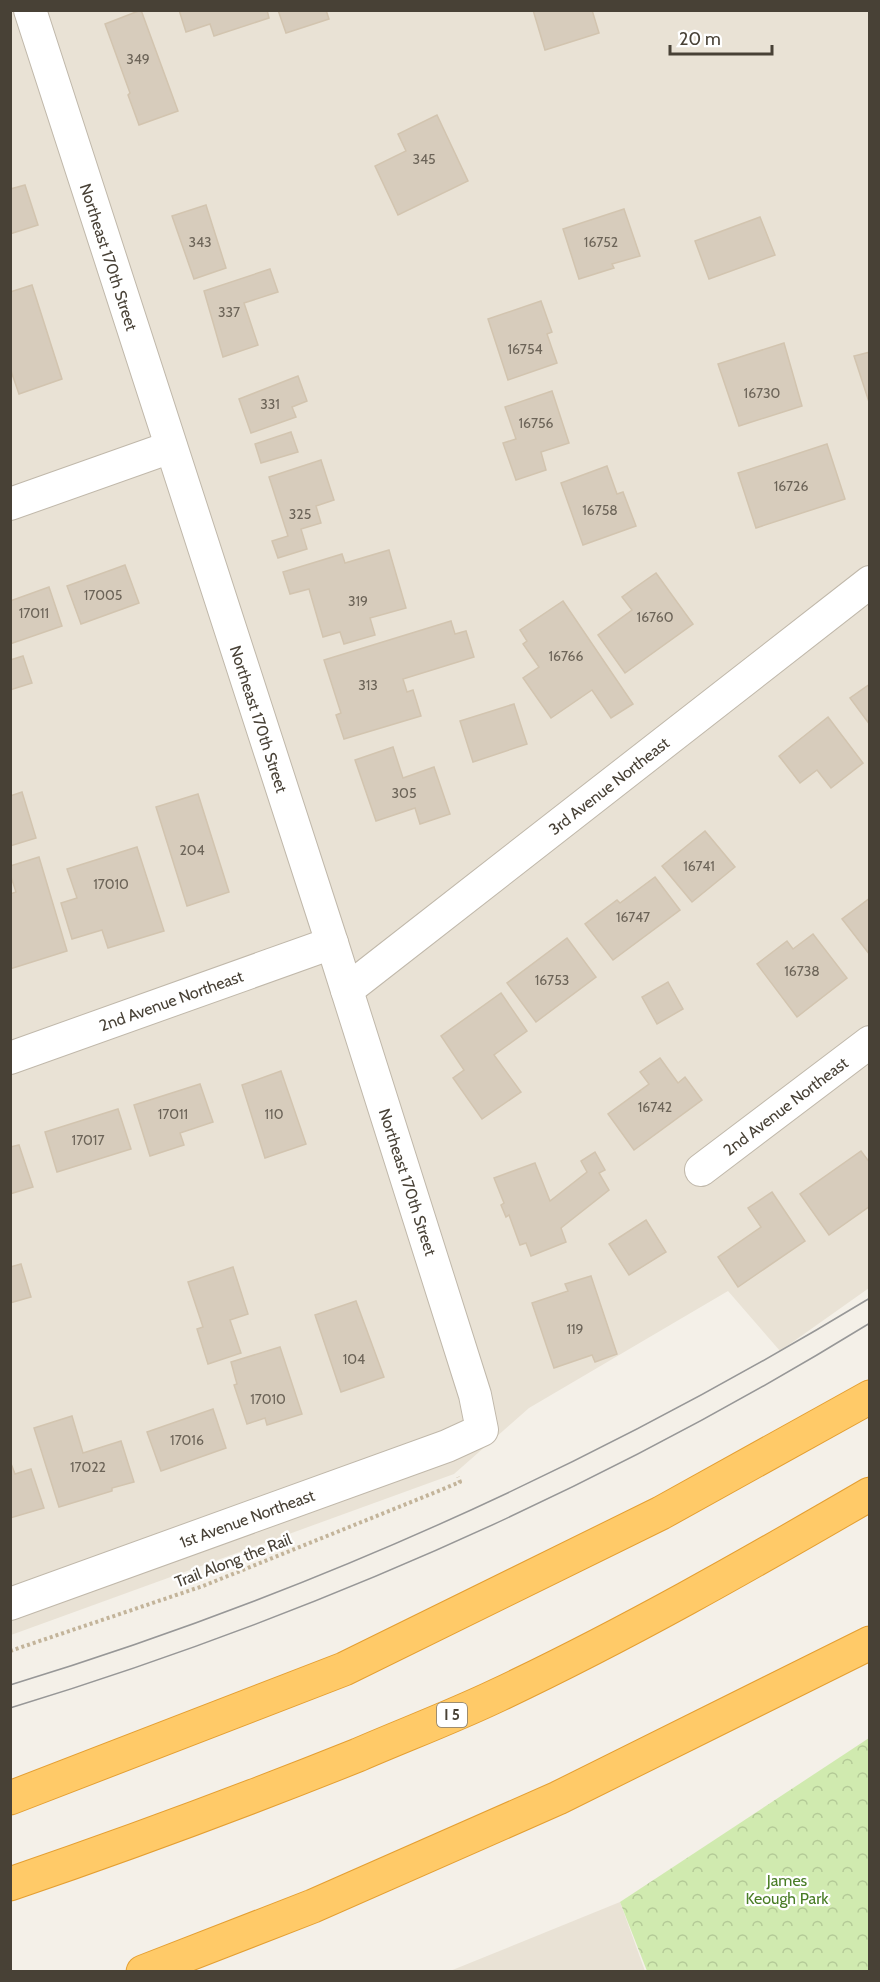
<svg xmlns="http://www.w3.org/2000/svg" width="880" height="1982" font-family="Cabin,sans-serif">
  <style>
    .residential { fill: #e9e2d5 }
    .forest { fill: url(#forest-crowns) }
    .building { fill: #d7ccbc; stroke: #d2c4af; stroke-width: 1.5 }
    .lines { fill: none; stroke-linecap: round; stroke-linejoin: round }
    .minor-casing { stroke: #c0b8aa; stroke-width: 34 }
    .motorway-casing { stroke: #e49f32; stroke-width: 35 }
    .path { stroke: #c3b49a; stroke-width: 4; stroke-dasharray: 3 3; stroke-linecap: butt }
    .minor { stroke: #fff; stroke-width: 32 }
    .motorway { stroke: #ffca68; stroke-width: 33 }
    .tram { stroke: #979797; stroke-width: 1.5 }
    .labels { text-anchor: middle; stroke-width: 4.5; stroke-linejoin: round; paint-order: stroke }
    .number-label { font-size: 14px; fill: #6c6458 }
    .shield { fill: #fff; stroke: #7f7a72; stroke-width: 1.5 }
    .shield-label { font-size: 15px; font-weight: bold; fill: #484136 }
    .street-label { font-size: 16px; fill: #484136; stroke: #fff }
    .park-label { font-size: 16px; fill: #497d26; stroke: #fff }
  </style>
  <defs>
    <pattern id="forest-crowns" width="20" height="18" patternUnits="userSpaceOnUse" patternTransform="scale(1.5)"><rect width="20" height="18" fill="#d0eaaf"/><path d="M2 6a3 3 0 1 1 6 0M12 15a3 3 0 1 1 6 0" fill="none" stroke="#b4ca97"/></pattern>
  </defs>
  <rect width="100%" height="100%" fill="#f4f0e8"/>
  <g class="residential">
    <polygon points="11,11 869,11 869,1288 780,1351 728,1291 529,1408 454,1474 11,1635"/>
    <polygon points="620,1902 645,1971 450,1971"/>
  </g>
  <polygon class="forest" points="869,1738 869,1971 647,1971 620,1902"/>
  <g class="building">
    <polygon points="141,10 178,111 139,125 128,95 130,93 105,24"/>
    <polygon points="179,10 267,10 269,18 214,36 210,24 186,32"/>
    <polygon points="278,10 326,10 329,19 286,33"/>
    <polygon points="533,10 592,10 599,33 545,50"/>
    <polygon points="437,115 468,181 398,215 375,166 406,151 398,134"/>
    <polygon points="25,185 38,225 10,234 10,189"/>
    <polygon points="206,205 226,268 194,279 172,216"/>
    <polygon points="624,209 640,256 612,264 614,268 579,279 563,229"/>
    <polygon points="760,217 775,255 709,279 695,241"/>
    <polygon points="270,269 278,292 244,303 258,345 223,357 204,291"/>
    <polygon points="32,285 62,379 19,394 10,368 10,292"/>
    <polygon points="541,301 552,332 547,334 557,363 508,380 488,319"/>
    <polygon points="784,343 802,406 739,426 718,364"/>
    <polygon points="870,352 870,405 854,356"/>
    <polygon points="298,376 307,401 292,407 296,417 251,433 239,399"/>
    <polygon points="552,391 569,443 541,452 546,470 516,480 503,443 516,439 505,407"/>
    <polygon points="291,432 298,452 261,463 255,444"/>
    <polygon points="827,444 845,499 756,528 738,473"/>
    <polygon points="321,460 334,500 316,506 321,523 301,529 307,549 278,558 272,541 288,536 269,477"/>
    <polygon points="607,466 617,494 623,492 636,526 583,545 561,483"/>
    <polygon points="389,550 406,608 370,618 375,635 344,644 340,632 323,637 309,589 290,594 283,572 342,554 345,563"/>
    <polygon points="125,565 139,603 81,624 67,586"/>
    <polygon points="656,573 693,624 625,673 598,635 632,610 622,597"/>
    <polygon points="49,587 62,626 10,644 10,601"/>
    <polygon points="563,601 633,704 611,718 592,690 551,718 523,678 539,667 523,644 527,641 520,630"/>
    <polygon points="451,621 455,634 466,631 474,657 403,679 407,692 413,690 421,716 344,739 336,715 341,713 324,660"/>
    <polygon points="23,656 32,683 10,690 10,660"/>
    <polygon points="870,684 870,725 850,698"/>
    <polygon points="514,704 527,744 473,762 460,721"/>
    <polygon points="828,717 863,763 831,788 817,770 800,783 779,756"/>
    <polygon points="393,747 403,778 434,767 450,814 420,824 415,808 376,821 355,760"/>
    <polygon points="22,792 36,838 10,846 10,796"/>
    <polygon points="198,794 229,892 187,906 156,807"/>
    <polygon points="705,831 735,867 692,902 662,866"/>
    <polygon points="137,847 164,931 108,948 102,930 72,939 61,903 77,898 67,869"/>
    <polygon points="39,857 67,951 10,969 10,894 16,892 10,874 10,866"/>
    <polygon points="655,877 680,910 613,960 585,924 617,900 620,903"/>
    <polygon points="870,898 870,955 842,919"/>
    <polygon points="813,934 847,978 797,1017 757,964 787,941 793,949"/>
    <polygon points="567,938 596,977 536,1022 507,983"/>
    <polygon points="668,982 683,1009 657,1024 642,997"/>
    <polygon points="501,993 527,1031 494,1055 521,1092 482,1119 453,1078 464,1070 441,1036"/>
    <polygon points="660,1058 678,1083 685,1077 702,1100 634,1150 608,1114 649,1084 640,1072"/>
    <polygon points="281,1071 306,1144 265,1158 242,1085"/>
    <polygon points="200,1084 213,1122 180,1133 184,1145 150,1156 134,1105"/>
    <polygon points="118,1109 131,1149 57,1172 45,1132"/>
    <polygon points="19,1145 33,1187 10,1194 10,1147"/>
    <polygon points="861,1151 870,1163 870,1206 829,1235 800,1194"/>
    <polygon points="595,1152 605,1170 599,1173 609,1190 561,1228 566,1242 531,1256 526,1243 520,1245 509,1215 506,1217 501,1205 504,1203 494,1178 535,1163 550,1201 587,1172 581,1161"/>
    <polygon points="772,1192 805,1241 738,1287 718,1257 761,1227 748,1208"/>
    <polygon points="646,1220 666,1252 629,1275 609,1244"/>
    <polygon points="21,1264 31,1297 10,1303 10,1267"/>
    <polygon points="233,1267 248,1314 230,1320 241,1353 208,1364 197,1329 203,1327 188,1282"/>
    <polygon points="591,1276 617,1354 595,1362 592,1355 554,1368 532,1303 568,1291 565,1284"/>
    <polygon points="356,1301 384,1377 341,1392 315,1315"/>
    <polygon points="280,1347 302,1414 267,1425 265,1418 247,1424 234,1385 237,1384 231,1362"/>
    <polygon points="213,1409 226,1448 161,1471 147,1432"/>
    <polygon points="72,1416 83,1453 121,1441 134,1482 112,1488 112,1491 59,1507 34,1428"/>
    <polygon points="10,1461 15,1474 31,1469 44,1508 10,1518"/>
  </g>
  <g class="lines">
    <g class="minor-casing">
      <g id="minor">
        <polyline points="10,504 171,447"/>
        <path id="s1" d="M347,990L870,582"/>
        <path id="s2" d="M10,1058L332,943"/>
        <path id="s3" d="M701,1170L870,1042"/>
        <path id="s4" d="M10,1604L447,1446L482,1430L475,1395L332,943L30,10"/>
      </g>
    </g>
    <g class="motorway-casing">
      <g id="motorway">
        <polyline points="10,1798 344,1669 661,1513 870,1397"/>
        <path d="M10,1884C127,1844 243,1801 358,1755C404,1735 452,1717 498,1695C625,1635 748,1565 870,1494"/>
        <polyline points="143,1972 313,1906 558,1798 870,1643"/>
      </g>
    </g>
    <polyline class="path" points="10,1651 203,1586 436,1492 460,1482 458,1477"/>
    <use href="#minor" class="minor"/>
    <use href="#motorway" class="motorway"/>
    <g class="tram">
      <path d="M10,1685C312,1593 600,1462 870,1298"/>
      <path d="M10,1708C311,1616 602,1488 870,1323"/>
    </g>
  </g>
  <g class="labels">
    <g class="number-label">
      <text x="138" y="64">349</text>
      <text x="424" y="164">345</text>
      <text x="200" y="247">343</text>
      <text x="601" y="247">16752</text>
      <text x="229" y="317">337</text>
      <text x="525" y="354">16754</text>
      <text x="762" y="398">16730</text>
      <text x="270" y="409">331</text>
      <text x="536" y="428">16756</text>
      <text x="791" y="491">16726</text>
      <text x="600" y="515">16758</text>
      <text x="300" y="519">325</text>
      <text x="103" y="600">17005</text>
      <text x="358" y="606">319</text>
      <text x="34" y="618">17011</text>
      <text x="655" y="622">16760</text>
      <text x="566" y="661">16766</text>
      <text x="368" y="690">313</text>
      <text x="404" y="798">305</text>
      <text x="192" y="855">204</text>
      <text x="699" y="871">16741</text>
      <text x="111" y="889">17010</text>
      <text x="633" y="922">16747</text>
      <text x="802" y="976">16738</text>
      <text x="552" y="985">16753</text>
      <text x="655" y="1112">16742</text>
      <text x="173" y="1119">17011</text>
      <text x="274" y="1119">110</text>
      <text x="88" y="1145">17017</text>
      <text x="575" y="1334">119</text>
      <text x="354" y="1364">104</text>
      <text x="268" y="1404">17010</text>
      <text x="187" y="1445">17016</text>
      <text x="88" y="1472">17022</text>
    </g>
    <rect class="shield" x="437" y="1703" width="30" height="24" rx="4.5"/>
    <g class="shield-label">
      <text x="452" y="1720">I 5</text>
    </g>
    <g class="street-label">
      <text transform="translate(109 257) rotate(72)" y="6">Northeast 170th Street</text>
      <text transform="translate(259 719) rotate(72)" y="6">Northeast 170th Street</text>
      <text dy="6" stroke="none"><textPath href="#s1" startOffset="332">3rd Avenue Northeast</textPath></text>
      <text dy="6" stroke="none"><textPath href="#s2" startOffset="171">2nd Avenue Northeast</textPath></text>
      <text dy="6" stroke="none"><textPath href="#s3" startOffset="106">2nd Avenue Northeast</textPath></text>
      <text transform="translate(408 1182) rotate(72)" y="6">Northeast 170th Street</text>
      <text dy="6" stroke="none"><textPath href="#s4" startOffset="252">1st Avenue Northeast</textPath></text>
      <text transform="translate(233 1560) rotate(-21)" y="6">Trail Along the Rail</text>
    </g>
    <g class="park-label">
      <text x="787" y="1886">James<tspan x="787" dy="18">Keough Park</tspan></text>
    </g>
  </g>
  <rect width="880" height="1982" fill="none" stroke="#484136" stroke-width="24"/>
  <path d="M670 45v9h102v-9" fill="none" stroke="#484136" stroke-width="3"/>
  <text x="679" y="45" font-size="18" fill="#484136" stroke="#ffffff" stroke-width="4.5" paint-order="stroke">20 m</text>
</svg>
